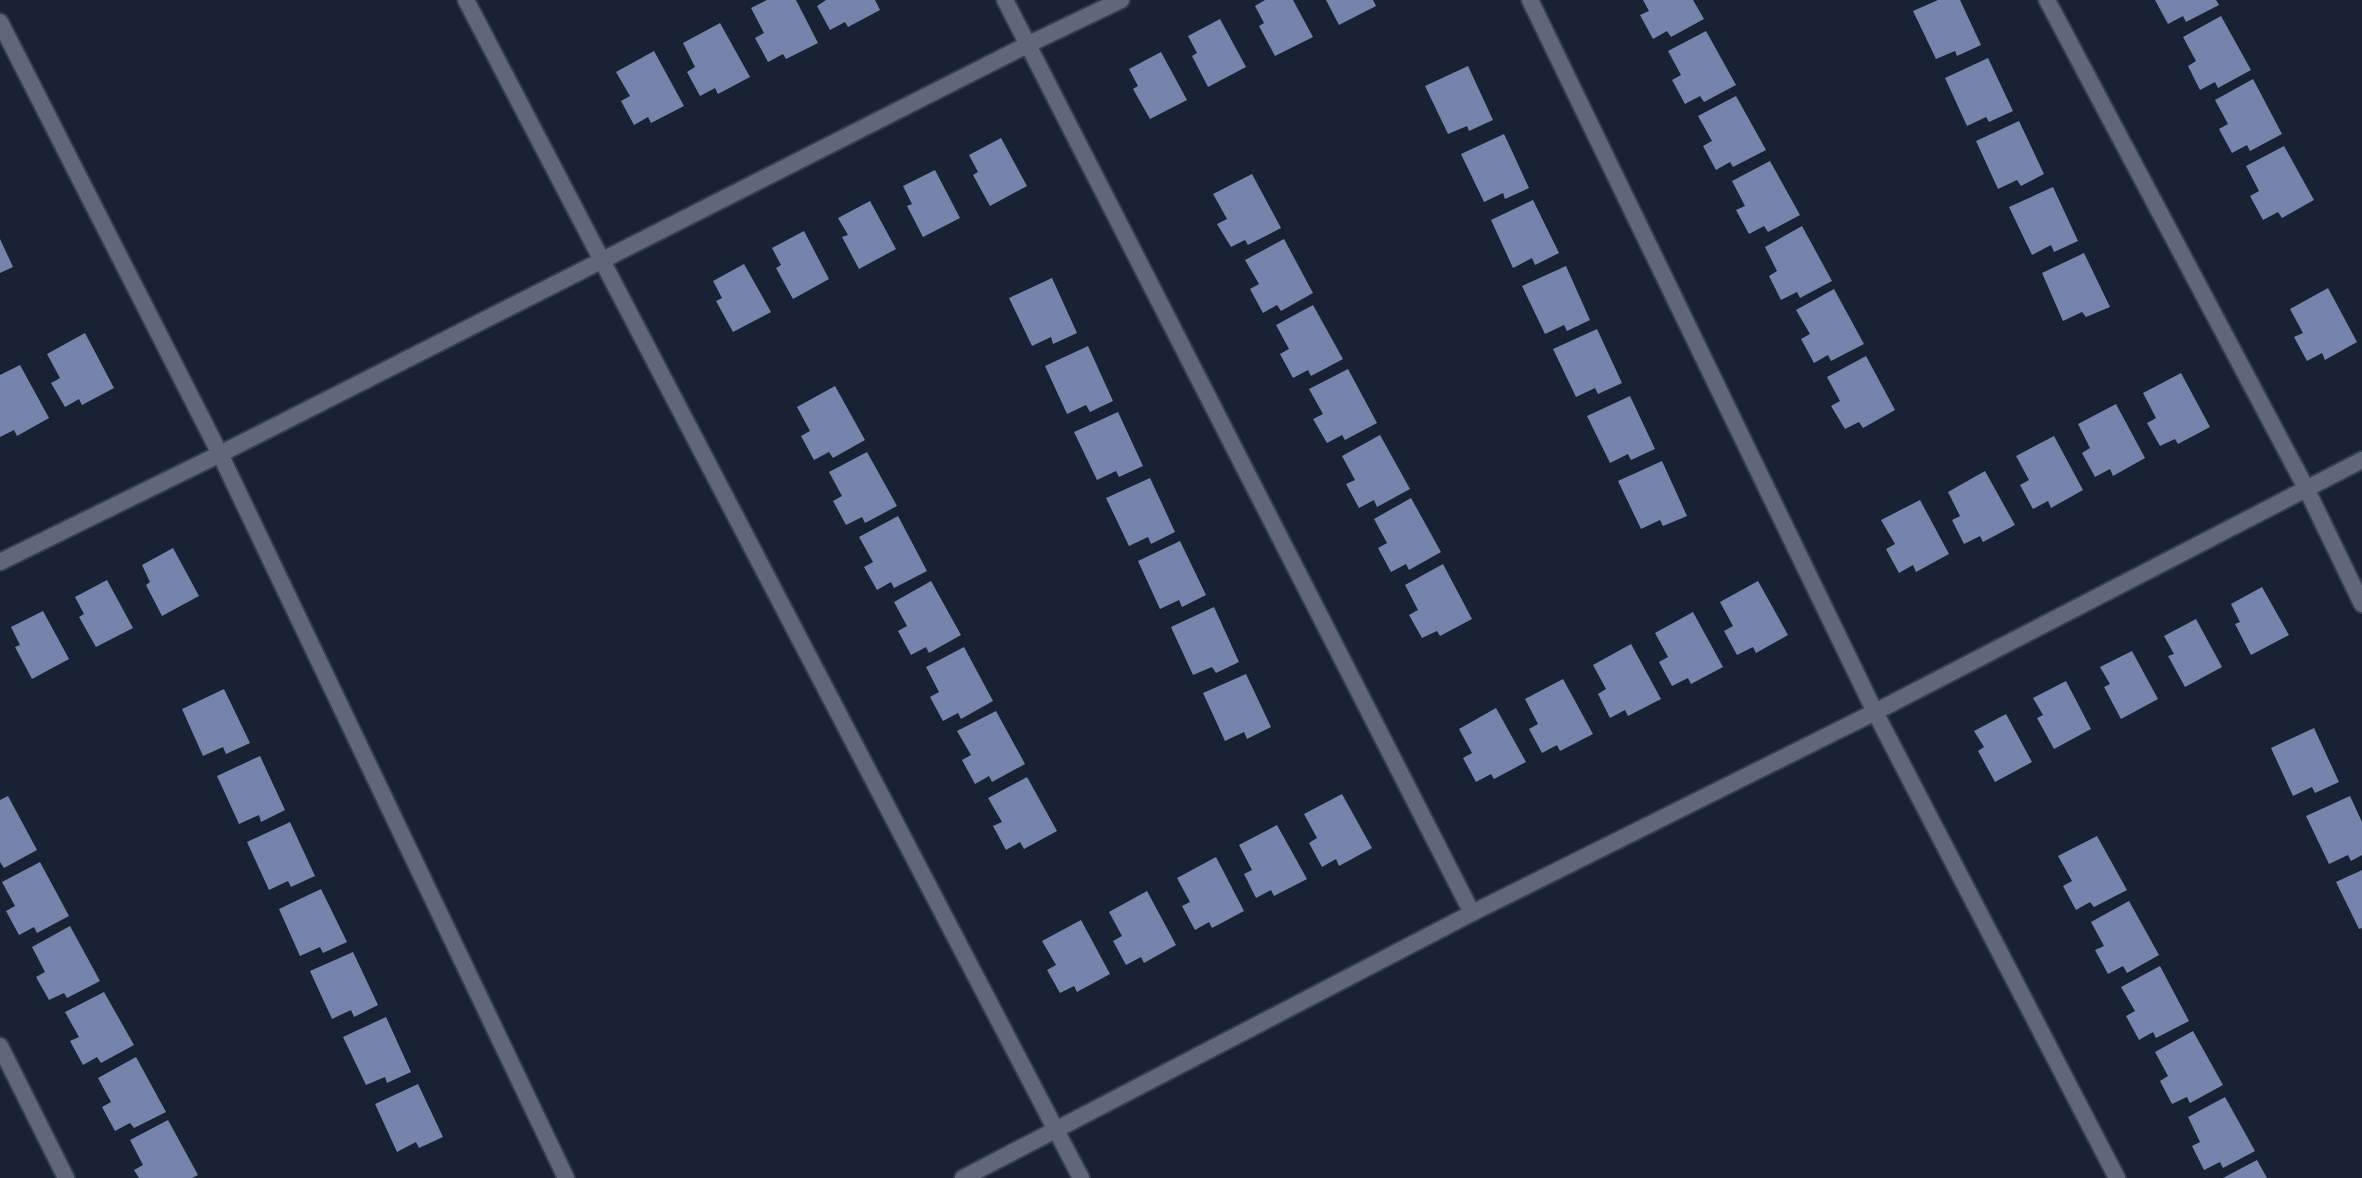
<svg xmlns="http://www.w3.org/2000/svg" width="2362" height="1178" font-family="Rubik,sans-serif">
  <style>
    .building { fill: #7484ab }
    .lines { fill: none; stroke-linecap: round; stroke-linejoin: round }
    .minor-casing { stroke: #353d4f; stroke-width: 20 }
    .minor { stroke: #606778; stroke-width: 16 }
  </style>
  <rect width="100%" height="100%" fill="#192134"/>
  <g class="building">
    <polygon points="767,0 796,0 818,43 786,59 783,54 768,62 755,38 764,33 751,8"/>
    <polygon points="826,0 875,0 880,10 848,27 845,22 830,30 817,6"/>
    <polygon points="1265,0 1293,0 1313,37 1275,56 1259,26 1264,23 1255,6"/>
    <polygon points="1326,0 1373,0 1376,6 1339,25"/>
    <polygon points="1643,0 1693,0 1704,19 1671,37 1667,31 1653,39 1640,15 1649,11"/>
    <polygon points="1938,0 1960,0 1981,45 1957,56 1955,51 1936,59 1913,11"/>
    <polygon points="2155,0 2216,0 2219,5 2186,22 2183,16 2168,24"/>
    <polygon points="2221,16 2251,70 2218,88 2215,82 2200,90 2188,66 2196,61 2183,37"/>
    <polygon points="1220,19 1246,67 1208,87 1192,56 1197,53 1188,36"/>
    <polygon points="720,23 750,77 718,94 715,88 700,96 687,72 695,67 683,43"/>
    <polygon points="1706,31 1736,85 1704,102 1700,96 1685,104 1672,80 1681,75 1668,51"/>
    <polygon points="654,51 684,106 651,123 648,117 634,125 621,101 630,96 616,72"/>
    <polygon points="1161,52 1187,100 1150,119 1133,89 1138,86 1129,69"/>
    <polygon points="1988,58 2013,111 1989,122 1986,117 1967,126 1945,78"/>
    <polygon points="1468,66 1493,120 1469,131 1467,126 1448,134 1425,86"/>
    <polygon points="2253,79 2282,134 2250,151 2247,145 2232,153 2219,129 2228,124 2215,100"/>
    <polygon points="1736,96 1766,150 1733,167 1730,162 1716,170 1703,146 1712,141 1698,116"/>
    <polygon points="2019,121 2044,174 2021,186 2017,180 1998,189 1976,141"/>
    <polygon points="1504,134 1529,188 1505,199 1503,193 1484,202 1461,154"/>
    <polygon points="1001,138 1027,186 990,206 973,175 978,172 969,155"/>
    <polygon points="2284,146 2314,200 2282,218 2278,212 2263,220 2250,196 2259,191 2246,166"/>
    <polygon points="1770,161 1800,215 1768,232 1764,226 1749,234 1736,210 1745,206 1732,181"/>
    <polygon points="935,170 960,218 923,237 907,206 912,204 903,186"/>
    <polygon points="1252,174 1281,228 1248,245 1245,240 1231,247 1217,224 1227,219 1213,194"/>
    <polygon points="2053,187 2078,241 2054,252 2051,245 2032,255 2009,207"/>
    <polygon points="1533,200 1559,253 1535,265 1532,258 1513,268 1491,220"/>
    <polygon points="870,201 896,249 859,269 842,237 848,235 838,218"/>
    <polygon points="1802,226 1832,281 1800,298 1797,292 1781,300 1769,276 1777,271 1765,247"/>
    <polygon points="804,231 829,279 793,299 776,268 781,265 772,248"/>
    <polygon points="0,239 13,267 0,273"/>
    <polygon points="1284,239 1313,293 1281,311 1277,305 1263,313 1250,289 1259,284 1245,260"/>
    <polygon points="2084,253 2110,307 2086,317 2082,312 2063,321 2042,273"/>
    <polygon points="744,264 771,312 733,332 716,301 722,298 713,281"/>
    <polygon points="1566,266 1590,320 1567,331 1564,325 1545,334 1522,286"/>
    <polygon points="1052,278 1077,333 1053,344 1051,337 1032,346 1009,298"/>
    <polygon points="2328,288 2357,342 2325,360 2322,353 2307,361 2294,337 2303,333 2290,309"/>
    <polygon points="1834,289 1864,344 1831,361 1828,355 1814,363 1801,339 1810,334 1796,310"/>
    <polygon points="1313,305 1343,359 1311,376 1308,370 1293,378 1280,354 1289,349 1276,325"/>
    <polygon points="1597,329 1622,383 1598,394 1595,388 1576,397 1553,349"/>
    <polygon points="85,333 114,388 82,405 79,399 65,407 51,383 60,378 47,354"/>
    <polygon points="1088,346 1113,401 1090,412 1086,405 1067,414 1045,366"/>
    <polygon points="1866,356 1895,410 1863,428 1859,422 1845,429 1831,406 1840,401 1827,377"/>
    <polygon points="20,365 49,418 17,436 14,430 0,437 0,375"/>
    <polygon points="1348,369 1377,423 1345,440 1342,435 1327,443 1313,419 1323,414 1309,389"/>
    <polygon points="2181,373 2210,427 2178,444 2175,439 2160,446 2147,423 2156,418 2143,393"/>
    <polygon points="835,386 865,440 833,458 829,452 814,460 801,436 810,431 797,407"/>
    <polygon points="1630,396 1655,449 1631,460 1628,454 1610,463 1587,416"/>
    <polygon points="2116,404 2145,458 2113,476 2110,469 2095,477 2082,453 2090,448 2078,424"/>
    <polygon points="1118,412 1143,466 1119,477 1116,471 1097,480 1074,432"/>
    <polygon points="1380,435 1410,489 1377,507 1374,500 1359,508 1346,484 1355,480 1342,456"/>
    <polygon points="2054,436 2083,490 2051,508 2048,501 2033,509 2020,485 2029,480 2016,456"/>
    <polygon points="867,452 897,506 865,523 862,517 846,525 833,501 842,496 829,472"/>
    <polygon points="1662,461 1687,516 1663,526 1660,520 1641,529 1618,481"/>
    <polygon points="1985,471 2015,525 1983,542 1980,536 1964,544 1952,520 1960,516 1948,492"/>
    <polygon points="1150,478 1175,532 1151,544 1148,537 1129,546 1106,498"/>
    <polygon points="1411,498 1441,552 1409,570 1406,564 1391,572 1378,548 1387,543 1374,519"/>
    <polygon points="1920,500 1949,554 1916,572 1913,565 1899,573 1886,549 1895,544 1881,520"/>
    <polygon points="898,516 927,571 894,588 891,582 877,590 864,567 873,562 859,537"/>
    <polygon points="1180,541 1206,595 1182,607 1179,600 1160,609 1138,561"/>
    <polygon points="173,548 199,596 162,616 146,585 150,582 142,565"/>
    <polygon points="1443,564 1472,619 1440,636 1437,631 1422,638 1409,615 1418,610 1405,585"/>
    <polygon points="107,580 133,628 96,647 79,617 84,614 75,597"/>
    <polygon points="931,581 961,635 929,653 926,647 911,655 898,631 907,626 894,602"/>
    <polygon points="1758,581 1788,635 1756,653 1753,647 1737,655 1724,631 1733,626 1720,602"/>
    <polygon points="2262,587 2289,635 2251,655 2235,624 2240,622 2231,604"/>
    <polygon points="1214,607 1239,662 1216,673 1212,667 1193,675 1171,627"/>
    <polygon points="43,611 69,659 32,679 15,647 20,645 11,627"/>
    <polygon points="1693,612 1723,667 1691,684 1688,678 1672,686 1659,662 1668,657 1655,633"/>
    <polygon points="2196,619 2222,667 2185,687 2168,656 2174,654 2164,636"/>
    <polygon points="1631,644 1661,699 1628,716 1625,710 1610,718 1598,694 1606,689 1593,665"/>
    <polygon points="964,647 993,701 961,719 958,713 943,721 930,697 939,692 926,667"/>
    <polygon points="2132,651 2158,699 2121,719 2104,687 2110,684 2100,667"/>
    <polygon points="1246,674 1271,727 1247,739 1244,732 1225,741 1203,693"/>
    <polygon points="1563,679 1593,734 1560,751 1557,745 1542,753 1529,729 1538,724 1525,699"/>
    <polygon points="2066,681 2091,729 2054,749 2037,718 2043,715 2033,698"/>
    <polygon points="224,689 250,743 226,754 223,747 203,756 182,709"/>
    <polygon points="1496,708 1526,762 1494,779 1491,774 1476,782 1463,758 1472,753 1459,729"/>
    <polygon points="996,711 1025,764 992,782 989,776 975,784 962,760 971,755 957,731"/>
    <polygon points="2006,714 2032,762 1995,782 1978,751 1984,747 1974,731"/>
    <polygon points="2314,728 2339,782 2315,793 2312,787 2293,796 2271,748"/>
    <polygon points="260,756 285,810 261,822 259,815 239,824 217,776"/>
    <polygon points="1027,777 1057,831 1024,849 1020,842 1006,850 993,826 1002,822 988,798"/>
    <polygon points="1342,794 1372,848 1339,866 1336,859 1322,867 1309,843 1317,838 1304,814"/>
    <polygon points="8,796 37,850 4,868 0,862 0,800"/>
    <polygon points="2350,796 2362,822 2362,855 2351,861 2348,855 2329,864 2306,816"/>
    <polygon points="290,822 315,876 291,887 288,881 269,890 247,842"/>
    <polygon points="1277,825 1307,879 1274,896 1271,890 1256,898 1244,874 1252,870 1239,845"/>
    <polygon points="2097,836 2127,890 2094,907 2090,902 2076,910 2063,886 2072,881 2058,856"/>
    <polygon points="1216,857 1244,911 1212,928 1209,922 1195,930 1182,906 1190,902 1177,878"/>
    <polygon points="40,862 69,916 37,933 34,927 19,935 6,911 15,906 2,882"/>
    <polygon points="2362,870 2362,928 2359,929 2336,882"/>
    <polygon points="321,889 347,942 323,953 320,947 300,956 279,909"/>
    <polygon points="1147,891 1176,945 1144,963 1141,957 1126,965 1113,941 1122,936 1109,912"/>
    <polygon points="2129,901 2159,955 2127,973 2123,966 2108,974 2095,950 2104,946 2091,922"/>
    <polygon points="1081,920 1110,974 1077,992 1074,986 1060,993 1047,970 1056,965 1042,941"/>
    <polygon points="70,926 100,981 67,998 64,993 49,1000 36,977 45,972 32,947"/>
    <polygon points="353,952 378,1005 354,1017 351,1010 332,1019 310,971"/>
    <polygon points="2160,966 2189,1021 2156,1038 2153,1032 2139,1040 2126,1016 2135,1011 2121,987"/>
    <polygon points="104,992 134,1045 101,1063 97,1057 83,1065 70,1041 79,1037 65,1012"/>
    <polygon points="386,1017 411,1072 387,1083 385,1077 366,1085 343,1037"/>
    <polygon points="2193,1031 2223,1085 2190,1103 2187,1097 2172,1104 2160,1081 2168,1076 2155,1052"/>
    <polygon points="136,1057 166,1112 134,1128 130,1123 115,1131 102,1107 111,1102 98,1078"/>
    <polygon points="418,1084 443,1137 419,1148 416,1142 397,1152 375,1104"/>
    <polygon points="2225,1097 2255,1151 2223,1168 2220,1162 2204,1170 2192,1146 2200,1142 2188,1117"/>
    <polygon points="168,1120 198,1175 192,1178 139,1178 134,1170 143,1165 130,1140"/>
    <polygon points="2257,1160 2267,1178 2223,1178"/>
  </g>
  <g class="lines">
    <g class="minor-casing">
      <g id="minor">
        <polyline points="466,0 1081,1178"/>
        <polyline points="1005,0 1472,913"/>
        <polyline points="1530,0 1875,712 2117,1178"/>
        <polyline points="2047,0 2306,488 2362,604"/>
        <polyline points="0,22 220,454 566,1178"/>
        <polyline points="0,562 220,454 1027,45 1121,0"/>
        <polyline points="0,1046 66,1178"/>
        <polyline points="963,1178 1472,913 1875,712 2362,460"/>
      </g>
    </g>
    <use href="#minor" class="minor"/>
  </g>
</svg>
